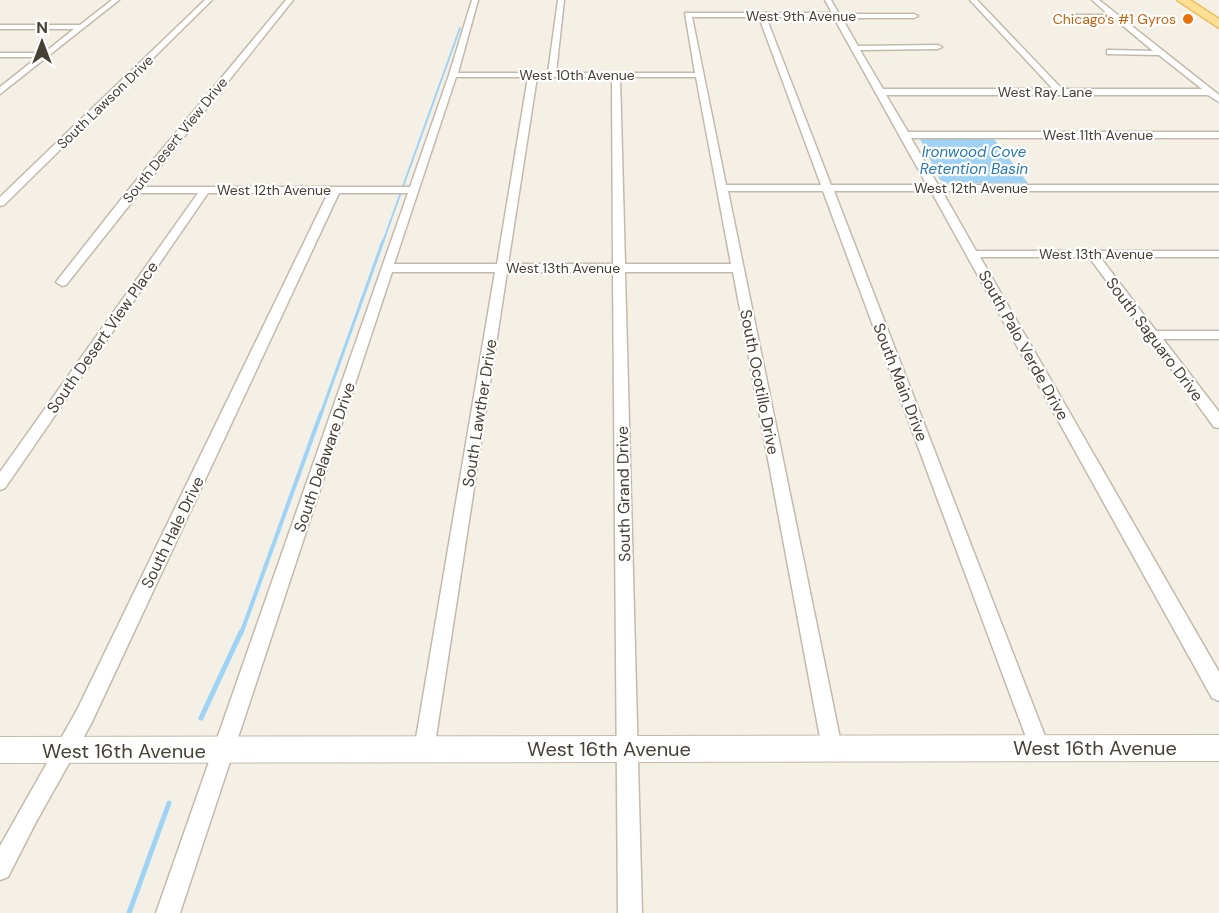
<svg xmlns="http://www.w3.org/2000/svg" width="1219" height="913" font-family="'DM Sans',sans-serif">
  <style>
    .water { fill: #9ed3f5 }
    .lines { fill: none; stroke-linecap: round; stroke-linejoin: round }
    .stream-far3 { stroke: #9ed3f5; stroke-width: 2 }
    .stream-far2 { stroke: #9ed3f5; stroke-width: 3 }
    .stream-far1 { stroke: #9ed3f5; stroke-width: 4 }
    .stream { stroke: #9ed3f5; stroke-width: 5 }
    .minor-casing { stroke: #c3baab; stroke-width: 3 }
    .tertiary-casing { stroke: #c3baab; stroke-width: 2 }
    .primary-casing { stroke: #ecbe5d; stroke-width: 3 }
    .minor { fill: #fff; fill-rule: evenodd }
    .tertiary { fill: #fff; fill-rule: evenodd }
    .primary { fill: #ffdf94; fill-rule: evenodd }
    .food-dot { fill: #e8710a; stroke: #fff; stroke-width: 2 }
    .labels { text-anchor: middle; stroke-width: 4.5; stroke-linejoin: round; paint-order: stroke }
    .far-street-label { font-size: 14px; fill: #474035; stroke: #fff }
    .far-food-label { font-size: 14px; fill: #c56008; stroke: #fff; text-anchor: end }
    .far-water-label { font-size: 15px; font-style: italic; fill: #2579b2; stroke: #fff }
    .street-label { font-size: 16px; fill: #474035; stroke: #fff }
    .near-street-label { font-size: 20px; fill: #474035; stroke: #fff }
  </style>
  <rect width="100%" height="100%" fill="#f4f0e6"/>
  <polygon class="water" points="920,139 994,139 1028,183 947,183 940,180"/>
  <g class="lines">
    <polyline class="stream-far3" points="383,242 460,28"/>
    <polyline class="stream-far2" points="321,414 383,241"/>
    <polyline class="stream-far1" points="241,634 321,413"/>
    <g class="stream">
      <polyline points="201,718 241,632"/>
      <polyline points="129,913 169,803"/>
    </g>
    <g class="minor-casing">
      <g id="minor">
        <polygon points="112,0 119,0 0,94 0,87 38,57 0,57 0,53 44,53 74,29 0,29 0,25 80,25"/>
        <polygon points="205,0 212,0 4,205 0,206 0,197"/>
        <path d="M286,0H293L144,187H410L449,75L472,0H478L458,73H548L558,0H564L556,73H695L685,13H832L825,0H831L839,14H914L918,16L914,18H842L858,46L938,45L942,47L938,49L860,50L883,89H1053L970,0H977L1062,89H1202L1159,55L1107,54V50H1110L1153,51L1115,19H1072L1068,17L1072,15H1109L1092,0H1099L1219,95V102L1208,95H886L908,132H1219V138H911L938,185H1219V191H942L976,251H1219V257H1100L1156,331H1219V339H1163L1219,412V428L1214,427L1089,257H980L1219,672V701L1212,698L931,191H834L1050,749L1047,756L1040,759L1033,756L823,191H728L842,748L839,755L832,758L825,755L822,748L733,272H625L642,913H618L613,272H507L434,750L431,757L424,760L417,757L414,750L495,272H392L180,913H156L408,193H339L91,724L36,822L8,877L0,880V846L77,710L328,193H208L5,488L0,490V472L198,193H139L66,285L62,286L56,282L130,188ZM692,17H759L821,185H726ZM766,17L834,18L927,185H831ZM456,77H528L497,264H394ZM537,77H612L613,264H508ZM620,77H696L731,264H625Z"/>
      </g>
    </g>
    <g class="tertiary-casing">
      <polygon id="tertiary" points="1219,735 1219,761 0,763 0,737"/>
    </g>
    <g class="primary-casing">
      <polygon id="primary" points="1177,0 1190,0 1219,19 1219,28"/>
    </g>
    <use href="#minor" class="minor"/>
    <use href="#tertiary" class="tertiary"/>
    <use href="#primary" class="primary"/>
  </g>
  <circle class="food-dot" cx="1188" cy="19" r="6"/>
  <g class="labels">
    <g class="far-street-label">
      <text x="801" y="21">West 9th Avenue</text>
      <text x="577" y="80">West 10th Avenue</text>
      <text x="1045" y="97">West Ray Lane</text>
      <text transform="translate(105 102) rotate(-44)" y="5">South Lawson Drive</text>
      <text x="1098" y="140">West 11th Avenue</text>
      <text transform="translate(175 140) rotate(-51)" y="5">South Desert View Drive</text>
      <text x="971" y="193">West 12th Avenue</text>
      <text x="274" y="195">West 12th Avenue</text>
      <text x="1096" y="259">West 13th Avenue</text>
      <text x="563" y="273">West 13th Avenue</text>
    </g>
    <g class="far-food-label">
      <text x="1176" y="24">Chicago's #1 Gyros</text>
    </g>
    <g class="far-water-label">
      <text x="974" y="157">Ironwood Cove<tspan x="974" dy="17">Retention Basin</tspan></text>
    </g>
    <g class="street-label">
      <text transform="translate(102 337) rotate(-55)" y="6">South Desert View Place</text>
      <text transform="translate(1155 339) rotate(53)" y="6">South Saguaro Drive</text>
      <text transform="translate(1024 345) rotate(61)" y="6">South Palo Verde Drive</text>
      <text transform="translate(760 382) rotate(79)" y="6">South Ocotillo Drive</text>
      <text transform="translate(901 382) rotate(69)" y="6">South Main Drive</text>
      <text transform="translate(479 413) rotate(-81)" y="6">South Lawther Drive</text>
      <text transform="translate(324 457) rotate(-71)" y="6">South Delaware Drive</text>
      <text transform="translate(623 494) rotate(-91)" y="6">South Grand Drive</text>
      <text transform="translate(172 532) rotate(-64)" y="6">South Hale Drive</text>
    </g>
    <g class="near-street-label">
      <text x="1095" y="755">West 16th Avenue</text>
      <text x="609" y="756">West 16th Avenue</text>
      <text x="124" y="758">West 16th Avenue</text>
    </g>
  </g>
  <g transform="translate(42 42)" stroke="#ffffff" stroke-width="4.5" paint-order="stroke">
  <path d="M0-4.5L10 22L0 15L-10 22Z" fill="#474035"/>
  <text y="-9" font-size="16" font-weight="bold" text-anchor="middle" fill="#474035">N</text>
  </g>
</svg>
